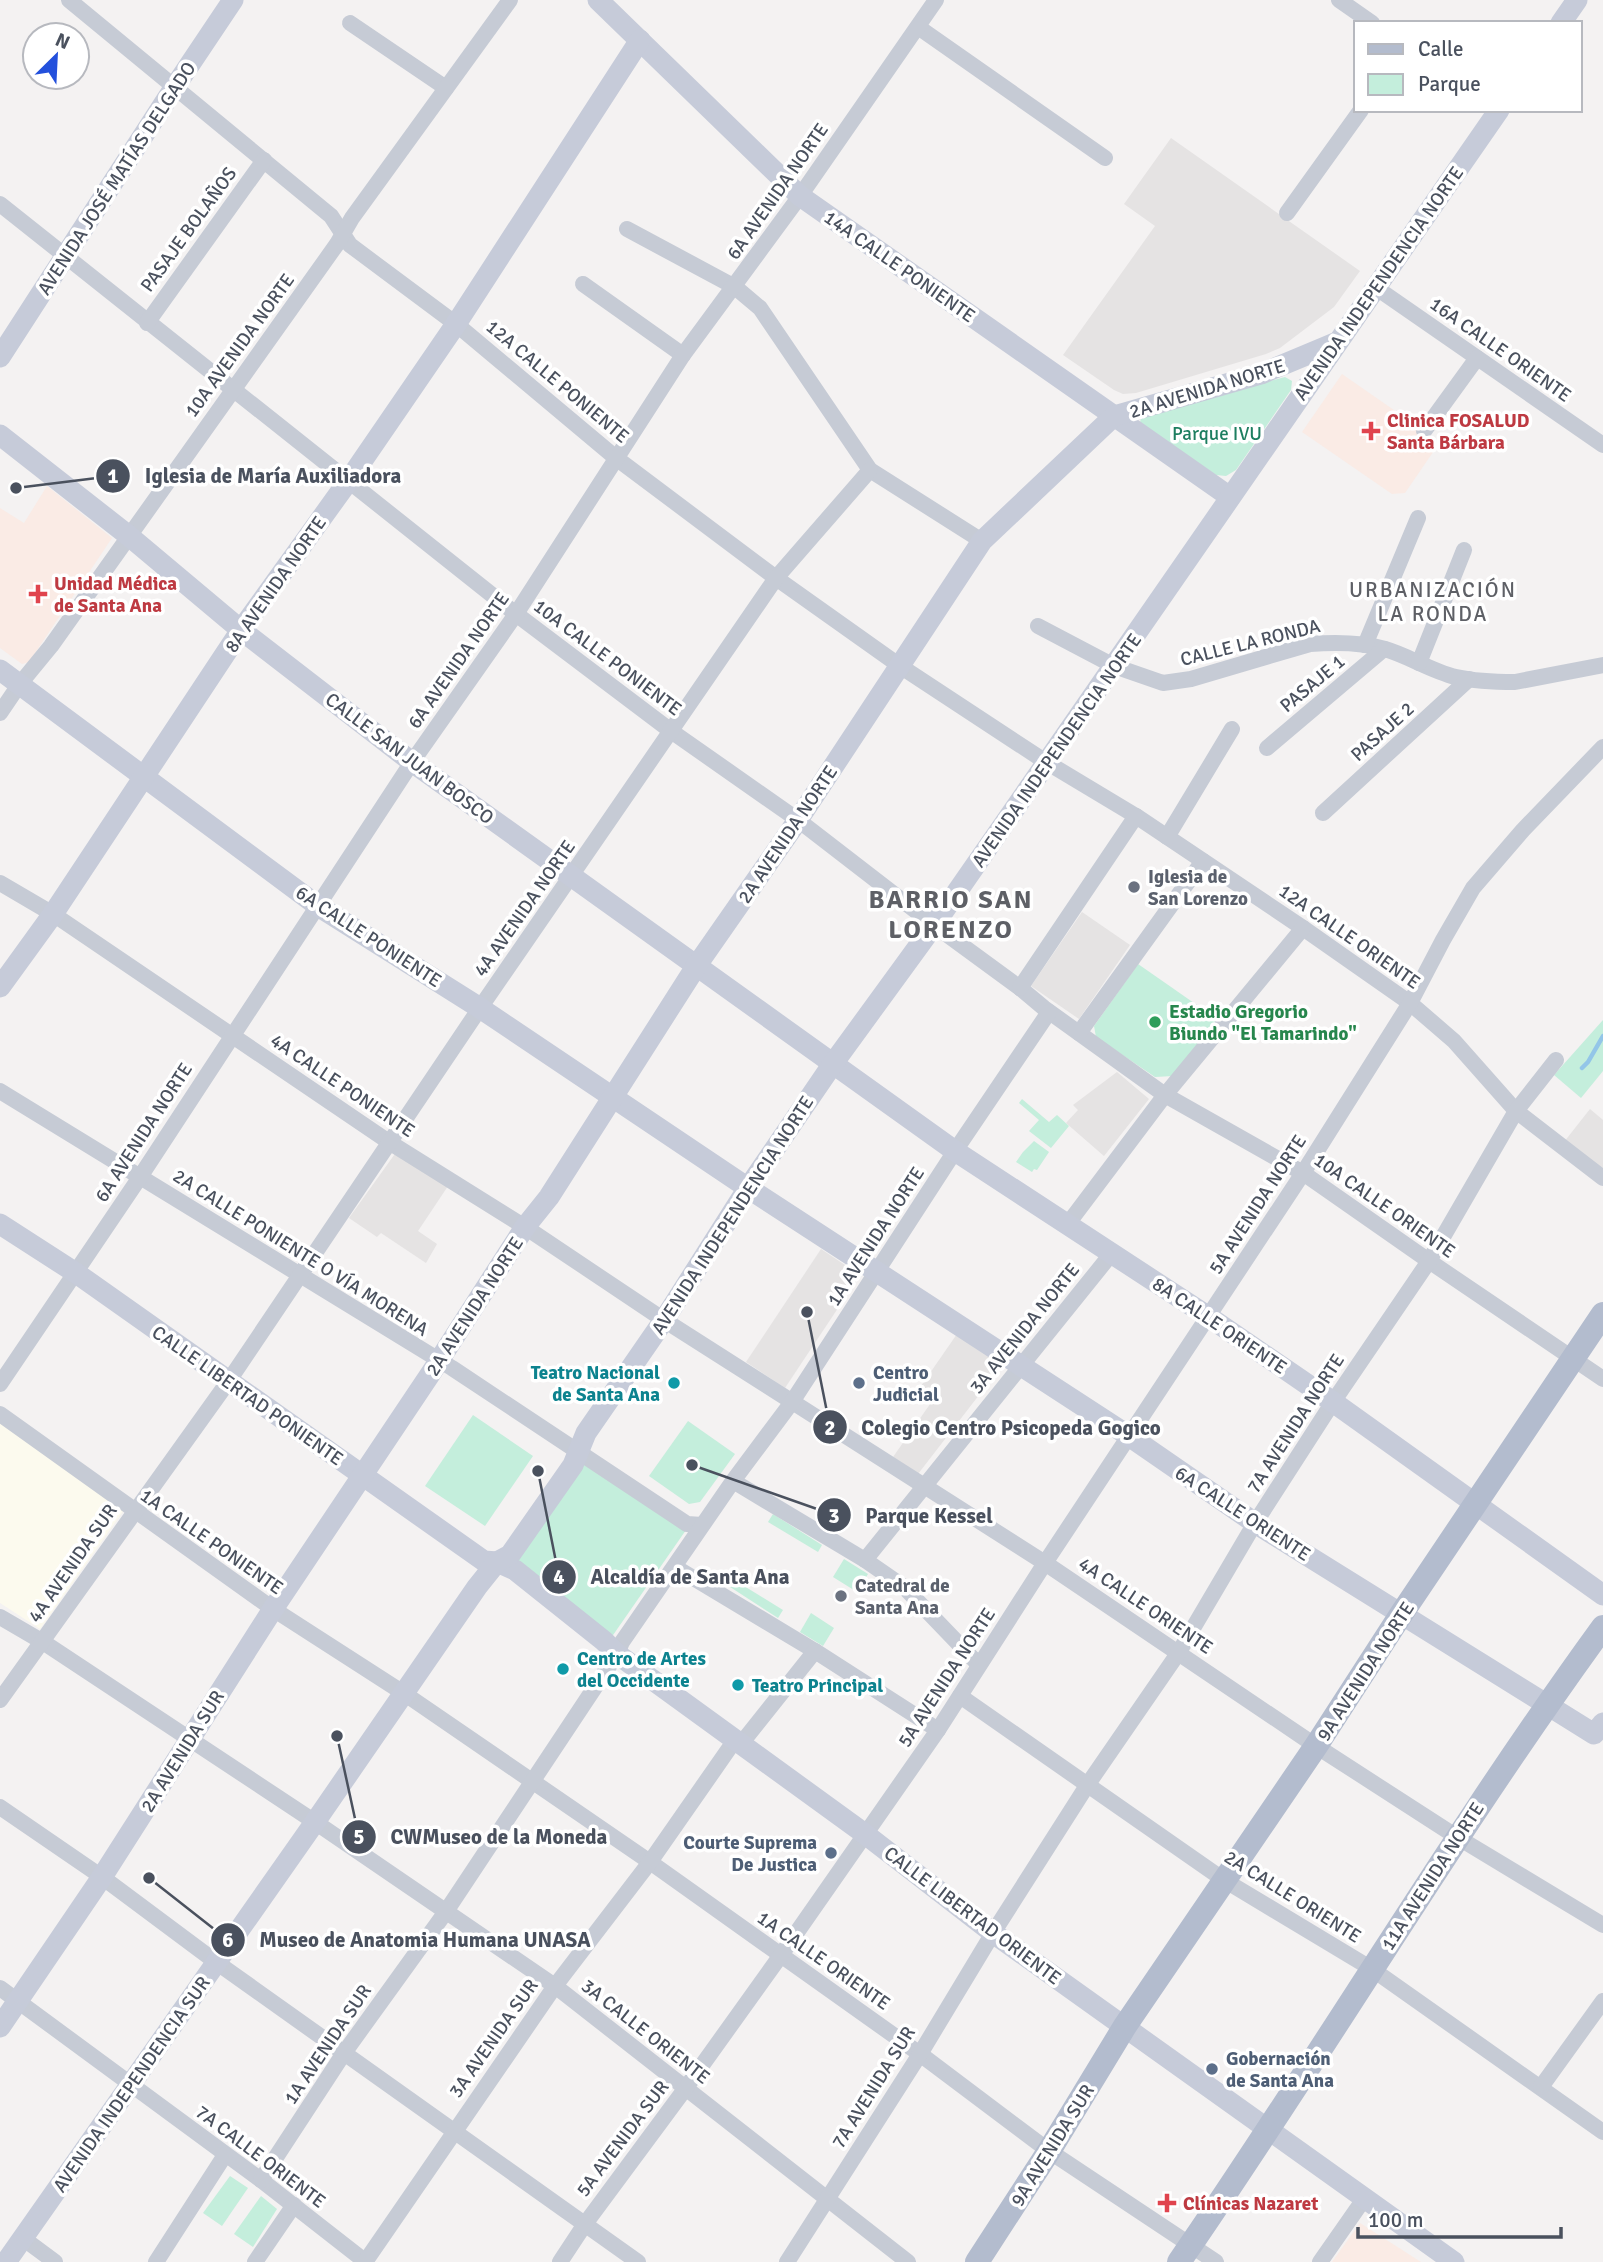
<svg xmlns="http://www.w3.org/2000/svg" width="1603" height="2262" font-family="Signika,sans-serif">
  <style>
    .commercial { fill: #fcfaee }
    .education { fill: #e5e3e3 }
    .medical { fill: #faebe5 }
    .green { fill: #c4eedc }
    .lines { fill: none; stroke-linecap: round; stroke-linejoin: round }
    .stream { stroke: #93c6e8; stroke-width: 4.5 }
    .street { stroke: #c6cbd5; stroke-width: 16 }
    .secondary { stroke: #c6cbd9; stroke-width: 21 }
    .primary { stroke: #b3bcce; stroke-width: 24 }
    .health-dot { fill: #e0444e; stroke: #fff; stroke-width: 2.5 }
    .worship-dot { fill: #6b7280; stroke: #fff; stroke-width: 2.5 }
    .leisure-dot { fill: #2e9e5b; stroke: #fff; stroke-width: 2.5 }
    .culture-dot { fill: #0f9aa8; stroke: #fff; stroke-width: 2.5 }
    .service-dot { fill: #5c6f8a; stroke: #fff; stroke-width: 2.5 }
    .labels { text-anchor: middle; stroke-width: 7; stroke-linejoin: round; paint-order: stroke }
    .street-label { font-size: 19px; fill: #4a515e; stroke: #fff }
    .health-label { font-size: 19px; font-weight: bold; fill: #be3a42; stroke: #fff; text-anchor: start }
    .park-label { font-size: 19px; fill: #1d7e60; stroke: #fff }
    .worship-label { font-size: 19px; font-weight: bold; fill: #5b616d; stroke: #fff; text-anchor: start }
    .leisure-label { font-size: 19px; font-weight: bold; fill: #27864d; stroke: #fff; text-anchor: start }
    .culture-label { font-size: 19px; font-weight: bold; fill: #0d838f; stroke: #fff; text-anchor: start }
    .service-label { font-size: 19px; font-weight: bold; fill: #4e5e75; stroke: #fff; text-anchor: start }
    .neighbourhood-label { font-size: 21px; letter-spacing: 2px; fill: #5e6066; stroke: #fff }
    .district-label { font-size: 26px; font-weight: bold; letter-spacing: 2px; fill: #5e6066; stroke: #fff }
    .leader { fill: none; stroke: #4a515e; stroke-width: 2.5 }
    .callout-dot { fill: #4a515e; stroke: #fff; stroke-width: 2.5 }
    .mark-label { font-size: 21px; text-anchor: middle; font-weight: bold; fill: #fff }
    .callout-label { font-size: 21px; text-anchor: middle; font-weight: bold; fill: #4a515e; stroke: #fff; stroke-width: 7; stroke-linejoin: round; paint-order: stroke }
  </style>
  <rect width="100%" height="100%" fill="#f4f2f2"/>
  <polygon class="commercial" points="0,1417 126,1507 40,1629 0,1603"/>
  <g class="education">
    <polygon points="1171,138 1360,271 1334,307 1280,348 1266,354 1136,393 1123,394 1114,390 1063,355 1155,226 1124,204"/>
    <polygon points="1082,912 1130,945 1079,1019 1031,986"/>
    <polygon points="1117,1072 1149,1099 1104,1156 1066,1123 1078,1110 1073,1105"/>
    <polygon points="1590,1109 1603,1120 1603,1171 1564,1142"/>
    <polygon points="397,1151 448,1186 418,1231 437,1244 426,1263 381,1233 377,1237 349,1218"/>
    <polygon points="821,1249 860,1275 785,1388 746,1362"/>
    <polygon points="957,1334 1003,1364 918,1474 893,1457 935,1397 921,1386"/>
  </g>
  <g class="medical">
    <polygon points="1342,374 1440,442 1405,493 1392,494 1302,432"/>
    <polygon points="47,486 112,538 29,662 22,664 0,648 0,508 24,523"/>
    <polygon points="1360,2223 1421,2262 1332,2262"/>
  </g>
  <g class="green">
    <polygon points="1285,377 1292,381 1291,390 1236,470 1226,476 1216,475 1140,423 1141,417 1143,416"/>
    <polygon points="1138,964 1217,1019 1173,1076 1155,1077 1096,1037 1094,1026"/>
    <polygon points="1603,1020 1603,1071 1581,1098 1554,1075"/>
    <polygon points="1022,1099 1049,1122 1057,1115 1069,1126 1051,1148 1029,1131 1039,1120 1019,1103"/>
    <polygon points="1034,1141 1049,1152 1037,1170 1034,1169 1032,1172 1016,1162 1023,1152"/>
    <polygon points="473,1415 533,1456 485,1526 425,1486"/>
    <polygon points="688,1421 735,1454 700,1502 689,1504 649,1476"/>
    <polygon points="583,1464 686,1530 611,1638 516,1559"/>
    <polygon points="773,1514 822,1545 818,1552 768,1522"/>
    <polygon points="844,1559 868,1574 857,1592 833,1577"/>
    <polygon points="731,1578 783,1610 778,1618 727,1585"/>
    <polygon points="811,1613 834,1628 823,1646 800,1632"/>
    <polygon points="230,2176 248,2188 222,2226 203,2213"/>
    <polygon points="261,2196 277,2209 253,2247 234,2234"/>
  </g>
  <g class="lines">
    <polyline class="stream" points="1582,1068 1588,1062 1603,1036"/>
    <g class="street">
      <polyline points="69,0 331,216 350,245 456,324 616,458 776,578 900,666 1046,762 1136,816 1303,928 1410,1003 1454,1041 1516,1111 1603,1178"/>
      <polyline points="1339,0 1372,23"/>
      <polyline points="350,23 446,88"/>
      <polyline points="918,27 1105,158"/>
      <polyline points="0,204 516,614 671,731 798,820 934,925 1020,988 1044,1008 1165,1095 1303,1173 1429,1261 1603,1379"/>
      <polyline points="1287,213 1361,110"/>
      <polyline points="627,229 735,287 760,308 870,470 982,541"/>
      <polyline points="583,284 683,355"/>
      <polyline points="1375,287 1603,445"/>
      <polyline points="147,323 264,160"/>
      <polyline points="1424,431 1477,358"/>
      <path d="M1038,626L1114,666L1163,683L1191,679L1310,644C1335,642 1361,642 1385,649C1409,656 1431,671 1456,677C1474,681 1496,682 1515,682L1603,665"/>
      <polyline points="1365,645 1418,518"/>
      <polyline points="1419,663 1464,550"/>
      <polyline points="0,713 19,685 51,646 337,244 352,218 510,0"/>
      <polyline points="1267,748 1384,649"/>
      <polyline points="1323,813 1469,679"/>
      <polyline points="1167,837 1232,729"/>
      <polyline points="0,883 53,914 389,1142 525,1227 664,1320 1045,1563 1316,1746 1457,1837 1603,1925"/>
      <polyline points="1020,988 1136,816"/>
      <polyline points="1079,1033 1203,861"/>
      <polyline points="0,1091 452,1368 687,1524 702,1525"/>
      <polyline points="1067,1225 1165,1095 1303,928"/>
      <polyline points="0,1384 140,1177 412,762 516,614 683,355 800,196 936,0"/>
      <polyline points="0,1414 273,1609 405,1694 650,1862 920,2054 1049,2151 1216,2262"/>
      <polyline points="733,1481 865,1560 904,1587 979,1665"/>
      <polyline points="865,1560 1112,1253"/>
      <polyline points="675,1567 815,1651 938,1730"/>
      <polyline points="0,1617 43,1642 315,1822 555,1986 908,2262"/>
      <polyline points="960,1696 1224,1880 1372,1969 1603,2132"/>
      <polyline points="0,1700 228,1382 480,1008 776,578 870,470"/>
      <polyline points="740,1745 815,1651"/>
      <polyline points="0,1807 102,1877 216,1962 638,2262"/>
      <polyline points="0,1988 261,2180 366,2262"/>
      <polyline points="1541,2087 1603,2001"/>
      <polyline points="261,2180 344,2053 445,1913 617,1654 622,1642 733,1481 792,1402 955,1151 1049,1012"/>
      <polyline points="24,2239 55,2262"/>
      <polyline points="156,2262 225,2155"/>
      <polyline points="255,2262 294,2205"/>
      <polyline points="365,2262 555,1986 650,1862 735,1740"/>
      <polyline points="560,2262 585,2224 685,2089 781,1955 938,1730 1045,1563 1303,1173 1410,1003 1443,940 1473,888 1523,830 1603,747"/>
      <polyline points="787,2262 920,2054 993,1933 1088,1784 1179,1652 1255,1523 1333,1402 1429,1261 1516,1111 1556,1060"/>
      <polyline points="1320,2262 1364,2199"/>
    </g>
    <g class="secondary">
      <polyline points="598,0 800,196 1230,497"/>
      <polyline points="1561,23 1577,0"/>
      <polyline points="0,357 174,88 233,0"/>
      <polyline points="0,435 129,536 241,630 412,762 955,1151 1209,1317 1333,1402 1603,1595"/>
      <polyline points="0,670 318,906 480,1008 748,1188 1129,1436 1255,1523 1594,1734 1603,1723"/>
      <polyline points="0,987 53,914 241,630 349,480 456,324 640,40"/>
      <polyline points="0,1224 76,1273 484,1561 497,1562 515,1570 604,1641 617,1654 865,1834 993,1933 1454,2262"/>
      <polyline points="0,2027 102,1877 273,1609 433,1370 525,1227 549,1197 697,965 798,820 982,541 1114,416 1261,374 1335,343"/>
      <polyline points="6,2262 315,1822 477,1587 497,1562 510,1555 573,1465 586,1433 664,1320 748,1188 832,1065 934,925 1499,110"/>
    </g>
    <g class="primary">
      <polyline points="977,2262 1049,2151 1125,2026 1316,1746 1402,1613 1603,1314"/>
      <path d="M1179,2262C1324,2052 1453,1833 1603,1627"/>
    </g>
  </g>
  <g class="health-dot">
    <path d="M1367.5 420.5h7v7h7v7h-7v7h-7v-7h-7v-7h7z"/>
    <path d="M34.5 583.5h7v7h7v7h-7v7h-7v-7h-7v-7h7z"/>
    <path d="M1163.5 2192.5h7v7h7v7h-7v7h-7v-7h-7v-7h7z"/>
  </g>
  <g class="worship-dot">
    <circle cx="1134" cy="887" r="7"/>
    <circle cx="841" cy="1596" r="7"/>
  </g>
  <circle class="leisure-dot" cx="1155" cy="1022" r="7"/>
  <g class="culture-dot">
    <circle cx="674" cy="1383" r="7"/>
    <circle cx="563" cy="1669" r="7"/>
    <circle cx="738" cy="1685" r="7"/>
  </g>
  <g class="service-dot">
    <circle cx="859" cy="1383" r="7"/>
    <circle cx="831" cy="1853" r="7"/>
    <circle cx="1212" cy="2069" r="7"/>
  </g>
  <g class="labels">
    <g class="street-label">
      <text transform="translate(116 178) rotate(-57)" y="7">AVENIDA JOSÉ MATÍAS DELGADO</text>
      <text transform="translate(777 191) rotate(-55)" y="7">6A AVENIDA NORTE</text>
      <text transform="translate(188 229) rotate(-54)" y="7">PASAJE BOLAÑOS</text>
      <text transform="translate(900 266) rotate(35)" y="7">14A CALLE PONIENTE</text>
      <text transform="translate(1378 283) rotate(-55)" y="7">AVENIDA INDEPENDENCIA NORTE</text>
      <text transform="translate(239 345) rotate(-54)" y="7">10A AVENIDA NORTE</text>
      <text transform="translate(1501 349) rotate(35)" y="7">16A CALLE ORIENTE</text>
      <text transform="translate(558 381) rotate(40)" y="7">12A CALLE PONIENTE</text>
      <text transform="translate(1207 388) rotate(-17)" y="7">2A AVENIDA NORTE</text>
      <text transform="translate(275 584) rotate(-55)" y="7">8A AVENIDA NORTE</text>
      <text transform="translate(1250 642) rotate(-14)" y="7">CALLE LA RONDA</text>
      <text transform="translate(608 657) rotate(37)" y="7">10A CALLE PONIENTE</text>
      <text transform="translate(458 660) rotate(-55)" y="7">6A AVENIDA NORTE</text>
      <text transform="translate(1312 683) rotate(-40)" y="7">PASAJE 1</text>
      <text transform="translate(1382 731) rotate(-42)" y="7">PASAJE 2</text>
      <text transform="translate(1056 750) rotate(-55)" y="7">AVENIDA INDEPENDENCIA NORTE</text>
      <text transform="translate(410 758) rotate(37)" y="7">CALLE SAN JUAN BOSCO</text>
      <text transform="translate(787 834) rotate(-56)" y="7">2A AVENIDA NORTE</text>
      <text transform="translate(524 908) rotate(-55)" y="7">4A AVENIDA NORTE</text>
      <text transform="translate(369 936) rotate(33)" y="7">6A CALLE PONIENTE</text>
      <text transform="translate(1350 936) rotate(35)" y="7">12A CALLE ORIENTE</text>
      <text transform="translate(343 1085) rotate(34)" y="7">4A CALLE PONIENTE</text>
      <text transform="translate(143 1132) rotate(-57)" y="7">6A AVENIDA NORTE</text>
      <text transform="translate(1257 1204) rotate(-57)" y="7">5A AVENIDA NORTE</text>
      <text transform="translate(1385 1205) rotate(35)" y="7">10A CALLE ORIENTE</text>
      <text transform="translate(732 1215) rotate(-57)" y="7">AVENIDA INDEPENDENCIA NORTE</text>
      <text transform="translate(875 1236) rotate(-57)" y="7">1A AVENIDA NORTE</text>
      <text transform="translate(301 1252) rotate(32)" y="7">2A CALLE PONIENTE O VÍA MORENA</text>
      <text transform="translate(474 1306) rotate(-57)" y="7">2A AVENIDA NORTE</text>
      <text transform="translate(1220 1325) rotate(34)" y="7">8A CALLE ORIENTE</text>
      <text transform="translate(1024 1328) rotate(-51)" y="7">3A AVENIDA NORTE</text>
      <text transform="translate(248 1395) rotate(35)" y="7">CALLE LIBERTAD PONIENTE</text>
      <text transform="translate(1295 1423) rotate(-57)" y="7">7A AVENIDA NORTE</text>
      <text transform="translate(1243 1513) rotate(33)" y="7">6A CALLE ORIENTE</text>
      <text transform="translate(212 1541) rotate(35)" y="7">1A CALLE PONIENTE</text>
      <text transform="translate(72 1563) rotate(-55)" y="7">4A AVENIDA SUR</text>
      <text transform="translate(1146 1605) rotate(34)" y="7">4A CALLE ORIENTE</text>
      <text transform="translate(1365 1671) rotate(-57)" y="7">9A AVENIDA NORTE</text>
      <text transform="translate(946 1677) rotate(-57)" y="7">5A AVENIDA NORTE</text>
      <text transform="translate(182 1751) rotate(-58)" y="7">2A AVENIDA SUR</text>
      <text transform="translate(1432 1876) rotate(-57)" y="7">11A AVENIDA NORTE</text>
      <text transform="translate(1293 1896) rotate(32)" y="7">2A CALLE ORIENTE</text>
      <text transform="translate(973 1915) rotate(37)" y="7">CALLE LIBERTAD ORIENTE</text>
      <text transform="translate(824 1960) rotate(35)" y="7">1A CALLE ORIENTE</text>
      <text transform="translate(646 2031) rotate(38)" y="7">3A CALLE ORIENTE</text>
      <text transform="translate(493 2038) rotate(-55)" y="7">3A AVENIDA SUR</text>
      <text transform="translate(327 2044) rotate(-56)" y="7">1A AVENIDA SUR</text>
      <text transform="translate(131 2084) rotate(-55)" y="7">AVENIDA INDEPENDENCIA SUR</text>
      <text transform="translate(873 2087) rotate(-58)" y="7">7A AVENIDA SUR</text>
      <text transform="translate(622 2138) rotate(-53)" y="7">5A AVENIDA SUR</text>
      <text transform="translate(1052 2145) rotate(-58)" y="7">9A AVENIDA SUR</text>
      <text transform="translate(261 2156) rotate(37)" y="7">7A CALLE ORIENTE</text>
    </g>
    <g class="health-label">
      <text x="1387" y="427">Clinica FOSALUD<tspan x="1387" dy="22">Santa Bárbara</tspan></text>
      <text x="54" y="590">Unidad Médica<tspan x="54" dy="22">de Santa Ana</tspan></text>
      <text x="1183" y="2210">Clínicas Nazaret</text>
    </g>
    <g class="park-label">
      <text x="1217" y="440">Parque IVU</text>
    </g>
    <g class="worship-label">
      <text x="1148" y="883">Iglesia de<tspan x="1148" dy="22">San Lorenzo</tspan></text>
      <text x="855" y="1592">Catedral de<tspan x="855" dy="22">Santa Ana</tspan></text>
    </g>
    <g class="leisure-label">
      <text x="1169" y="1018">Estadio Gregorio<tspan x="1169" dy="22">Biundo "El Tamarindo"</tspan></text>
    </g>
    <g class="culture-label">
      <text x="660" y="1379" text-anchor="end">Teatro Nacional<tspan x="660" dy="22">de Santa Ana</tspan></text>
      <text x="577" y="1665">Centro de Artes<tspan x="577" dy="22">del Occidente</tspan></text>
      <text x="752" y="1692">Teatro Principal</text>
    </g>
    <g class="service-label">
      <text x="873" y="1379">Centro<tspan x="873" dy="22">Judicial</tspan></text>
      <text x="817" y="1849" text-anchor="end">Courte Suprema<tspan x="817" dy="22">De Justica</tspan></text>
      <text x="1226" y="2065">Gobernación<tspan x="1226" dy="22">de Santa Ana</tspan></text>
    </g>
    <g class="neighbourhood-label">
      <text x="1433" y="597">URBANIZACIÓN<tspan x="1433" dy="24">LA RONDA</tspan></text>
    </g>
    <g class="district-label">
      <text x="951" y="908">BARRIO SAN<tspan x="951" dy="30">LORENZO</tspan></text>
    </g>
  </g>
  <path class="leader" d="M16 488L113 476M807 1312L830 1427M692 1465L834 1515M538 1471L559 1577M337 1736L359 1837M149 1878L228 1940"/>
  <g class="callout-dot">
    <circle cx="16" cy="488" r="7"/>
    <circle cx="807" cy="1312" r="7"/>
    <circle cx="692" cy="1465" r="7"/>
    <circle cx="538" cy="1471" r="7"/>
    <circle cx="337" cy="1736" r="7"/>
    <circle cx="149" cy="1878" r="7"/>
    <circle cx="113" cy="476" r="18"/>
    <circle cx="830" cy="1427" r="18"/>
    <circle cx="834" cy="1515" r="18"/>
    <circle cx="559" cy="1577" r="18"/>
    <circle cx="359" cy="1837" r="18"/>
    <circle cx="228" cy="1940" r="18"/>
  </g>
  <g class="mark-label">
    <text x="113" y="483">1</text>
    <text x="830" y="1435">2</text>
    <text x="834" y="1523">3</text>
    <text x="559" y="1584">4</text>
    <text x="359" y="1844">5</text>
    <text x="228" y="1947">6</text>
  </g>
  <g class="callout-label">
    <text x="273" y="483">Iglesia de María Auxiliadora</text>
    <text x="1011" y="1435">Colegio Centro Psicopeda Gogico</text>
    <text x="929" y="1523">Parque Kessel</text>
    <text x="690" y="1584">Alcaldía de Santa Ana</text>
    <text x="499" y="1844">CWMuseo de la Moneda</text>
    <text x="425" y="1947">Museo de Anatomia Humana UNASA</text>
  </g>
  <rect x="1354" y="21" width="228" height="91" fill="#ffffff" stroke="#b7b9bf" stroke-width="2"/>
  <rect x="1368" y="44" width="35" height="10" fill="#b3bcce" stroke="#b7b9bf" stroke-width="2"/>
  <text x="1418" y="56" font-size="21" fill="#4a515e">Calle</text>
  <rect x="1368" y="74" width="35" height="21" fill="#c4eedc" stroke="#b7b9bf" stroke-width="2"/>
  <text x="1418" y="91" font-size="21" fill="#4a515e">Parque</text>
  <g transform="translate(56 56) rotate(24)"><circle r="33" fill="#ffffff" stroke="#b7b9bf" stroke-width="2"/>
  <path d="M0-5L12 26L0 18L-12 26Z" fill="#2350dc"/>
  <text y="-10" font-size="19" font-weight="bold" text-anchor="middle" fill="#4a515e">N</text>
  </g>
  <path d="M1358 2227v10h203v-10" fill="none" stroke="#4a515e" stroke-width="3.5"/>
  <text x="1368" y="2227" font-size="21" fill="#4a515e" stroke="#ffffff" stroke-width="5" paint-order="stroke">100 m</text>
</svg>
